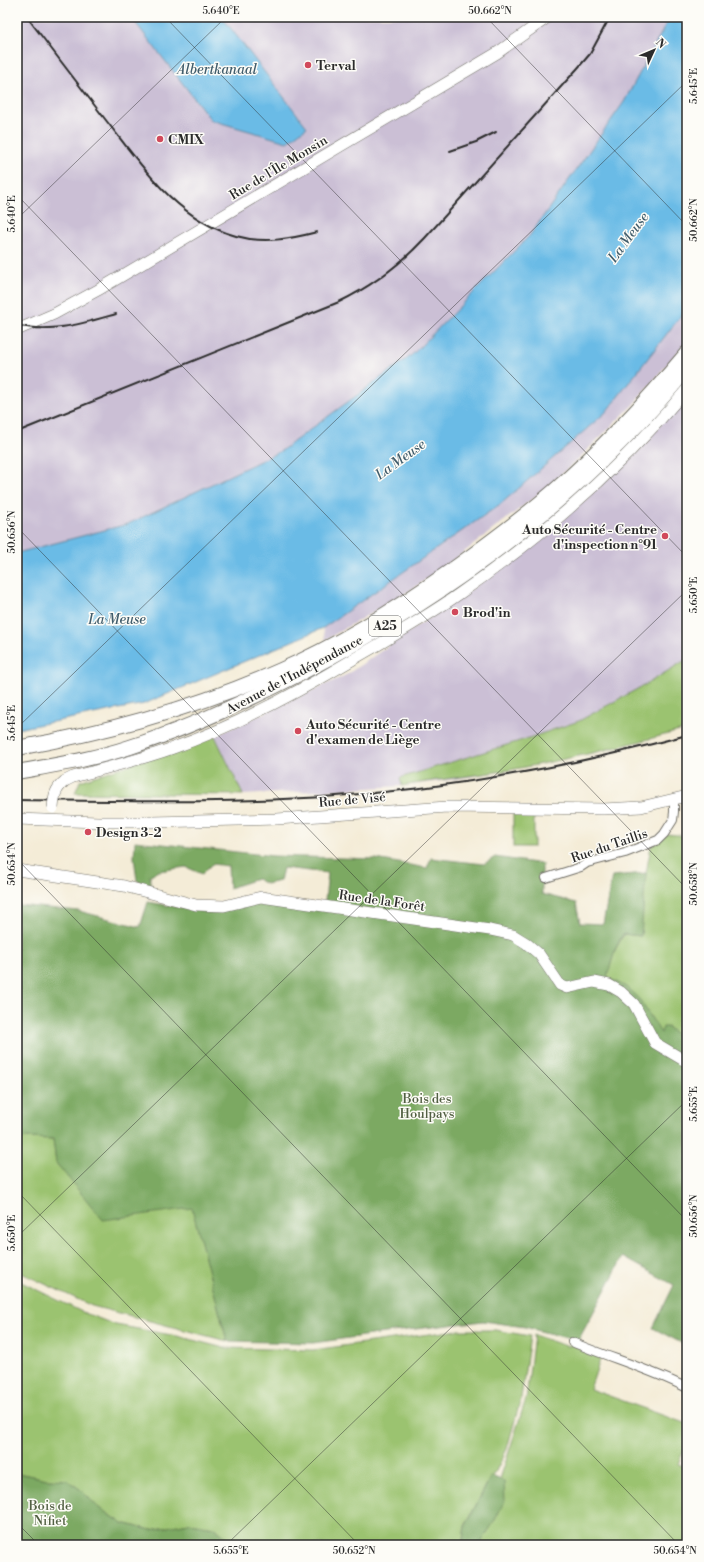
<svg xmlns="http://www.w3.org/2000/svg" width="704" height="1562" font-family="'Libre Bodoni',serif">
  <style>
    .industrial { fill: #cbbfd5 }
    .green { fill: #9bc370; stroke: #63774e }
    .forest { fill: #7ca962; stroke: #546a46 }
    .water { fill: #6bbbe6; stroke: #4b7388 }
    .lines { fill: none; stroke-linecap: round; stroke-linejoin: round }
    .street-casing { stroke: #716f67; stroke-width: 10 }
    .secondary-casing { stroke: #716f67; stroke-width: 12 }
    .highway-casing { stroke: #716f67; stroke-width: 16 }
    .street { stroke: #fff; stroke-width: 8 }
    .secondary { stroke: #fff; stroke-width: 11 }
    .highway { stroke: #fff; stroke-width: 14 }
    .rail { stroke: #2b2b2b; stroke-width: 2 }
    .secondary-bridge-casing { stroke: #716f67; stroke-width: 12; stroke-linecap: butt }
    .secondary-bridge { stroke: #fff; stroke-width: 11 }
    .ticks { fill: none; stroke: #2b2b2b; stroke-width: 1; stroke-opacity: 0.45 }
    .poi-dot { fill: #d1495b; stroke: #fdfcf7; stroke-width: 1.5 }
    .labels { text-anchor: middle; stroke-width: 3; stroke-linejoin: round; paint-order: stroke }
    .shield { fill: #fdfcf7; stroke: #6a6a68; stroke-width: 1 }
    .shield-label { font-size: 12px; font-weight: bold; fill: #2b2b2b }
    .poi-label { font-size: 13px; font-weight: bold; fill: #2b2b2b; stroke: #fdfcf7; text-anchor: start }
    .street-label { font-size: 13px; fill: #2b2b2b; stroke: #fdfcf7 }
    .park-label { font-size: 13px; fill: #526043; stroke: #fdfcf7 }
    .water-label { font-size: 14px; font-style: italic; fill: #415d6c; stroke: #fdfcf7 }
    .neatline { fill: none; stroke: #2b2b2b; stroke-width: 1.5 }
    .ticks-label { font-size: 10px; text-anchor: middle; fill: #2b2b2b }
  </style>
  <rect width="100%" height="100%" fill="#fdfcf7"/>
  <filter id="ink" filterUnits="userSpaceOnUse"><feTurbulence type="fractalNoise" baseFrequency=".025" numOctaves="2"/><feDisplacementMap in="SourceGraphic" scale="8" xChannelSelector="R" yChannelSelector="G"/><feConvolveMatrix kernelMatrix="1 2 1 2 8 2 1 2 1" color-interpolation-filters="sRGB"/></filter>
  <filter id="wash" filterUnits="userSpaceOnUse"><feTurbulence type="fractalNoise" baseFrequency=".012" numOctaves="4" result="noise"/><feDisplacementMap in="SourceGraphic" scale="16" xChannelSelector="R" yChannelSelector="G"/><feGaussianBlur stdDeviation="0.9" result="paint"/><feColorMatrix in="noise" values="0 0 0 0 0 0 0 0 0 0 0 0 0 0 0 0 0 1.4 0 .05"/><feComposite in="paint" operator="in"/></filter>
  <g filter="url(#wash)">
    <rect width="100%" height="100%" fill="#f4ecd7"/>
    <g class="industrial">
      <polygon points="17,17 131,17 211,120 307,127 222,17 670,17 624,102 530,235 413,354 281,451 128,524 17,553"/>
      <polygon points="687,308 687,341 633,405 577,460 545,489 459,556 414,588 325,640 323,628 502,503 606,412"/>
      <polygon points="687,393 687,729 604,751 510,770 458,779 402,786 243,795 215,736 346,675 534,546 640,449"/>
    </g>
    <g class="green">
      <path d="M687,659V729C628,745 570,759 510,770C474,776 438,779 402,786L400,778L523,740L579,721L650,682Z"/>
      <polygon points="215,736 243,795 75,793 80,781"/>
      <rect x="513" y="814" width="21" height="33"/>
      <polygon points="667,834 687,836 687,1042 667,1027 661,1033 607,977 615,950 624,934 640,936 646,873 651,846"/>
      <polygon points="26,1138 53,1139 56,1163 103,1219 192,1207 227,1341 92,1306 17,1271 17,1141"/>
      <polygon points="17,1280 82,1312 116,1325 177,1336 224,1348 313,1350 458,1330 495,1330 530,1336 521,1398 507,1449 493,1477 491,1476 465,1526 462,1545 235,1545 214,1527 189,1523 151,1530 122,1523 99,1508 81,1490 67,1480 47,1479 17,1473"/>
      <polygon points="534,1335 569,1347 570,1344 601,1357 590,1389 687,1424 687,1443 678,1464 687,1467 687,1545 479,1545 504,1481 500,1479 526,1399"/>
    </g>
    <g class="forest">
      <polygon points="135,841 274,856 376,859 427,868 431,858 484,864 495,857 542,864 542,894 576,903 580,923 603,924 612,876 646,873 641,936 623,934 615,950 607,977 626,987 640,1000 661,1033 663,1027 667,1027 687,1042 687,1341 685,1345 653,1328 674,1285 623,1257 578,1341 525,1327 483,1321 407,1330 313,1343 227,1341 192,1208 103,1220 56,1163 53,1139 26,1138 17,1141 17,905 79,911 140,927 148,902 212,913 262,901 324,910 328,873 283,868 280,881 266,884 257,879 229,888 228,866 212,864 202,874 186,867 159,871 150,875 151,885 137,881 134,857"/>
      <polygon points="17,1473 47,1479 67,1480 81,1490 99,1508 122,1523 151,1530 189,1523 214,1527 235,1545 17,1545"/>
      <polygon points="491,1476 504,1481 505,1500 494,1522 479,1545 462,1545 465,1527"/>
    </g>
    <g class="water">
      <polygon points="131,17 222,17 307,127 287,142 211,120"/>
      <polygon points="670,17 687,17 687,308 606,412 502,503 323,628 144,704 17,729 17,553 128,524 281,451 413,354 530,235 624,102"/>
    </g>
  </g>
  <g filter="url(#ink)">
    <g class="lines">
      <g class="street-casing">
        <g id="street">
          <polyline points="546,878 581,867 587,863 625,853 658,840 664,834 673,820 674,812 674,800"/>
          <path d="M572,1342C610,1358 650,1369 687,1388"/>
        </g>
      </g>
      <g class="secondary-casing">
        <g id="secondary">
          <polyline points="17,330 54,314 98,290 497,53 548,17"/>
          <path d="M65,781L73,777C106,768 140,760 173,748C235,726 295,694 352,660C388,639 425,618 459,594C543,536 621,467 687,389"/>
          <polyline points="17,819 98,822 152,822 277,819 447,807 603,809 641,807 687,796"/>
          <polyline points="17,870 124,886 196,905 224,906 261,897 490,930 513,935 526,943 539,954 560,985 567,988 594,982 609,985 621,992 634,1004 655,1043 687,1062"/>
        </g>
      </g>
      <g class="highway-casing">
        <g id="highway">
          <path d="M17,748C108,732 196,708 281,670C343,643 401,606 456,567C489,543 523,518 554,491C602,449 646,402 687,353"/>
          <path d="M17,772C55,765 94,759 130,747C190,728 247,701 303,672C449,596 582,496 687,369"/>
        </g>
      </g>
      <use href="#street" class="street"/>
      <use href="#secondary" class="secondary"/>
      <use href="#highway" class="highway"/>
      <g class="rail">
        <path d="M27,17C53,51 79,85 105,119C141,165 177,220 236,236C264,244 290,239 317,232"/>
        <polyline points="450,151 476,142 496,132"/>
        <path d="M17,325C51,334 84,323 116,314"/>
        <path d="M17,432L339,302C372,286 400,265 425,238L577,69L590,54L610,17"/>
        <path d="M17,800C123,801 230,804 336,796C455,788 572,766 687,735"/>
      </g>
      <g class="secondary-bridge-casing">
        <path id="secondary-bridge" d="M53,808C54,796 55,789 65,781"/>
      </g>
      <use href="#secondary-bridge" class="secondary-bridge"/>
    </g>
  </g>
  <path class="ticks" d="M165,17L687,557M486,17L687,226M17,195L687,889M17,219L226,17M17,527L687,1221M17,728L687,81M17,859L679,1545M17,1191L359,1545M17,1237L687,590M17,1523L39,1545M226,1545L687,1100"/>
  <g class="poi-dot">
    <circle cx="308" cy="65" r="4"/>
    <circle cx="160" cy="139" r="4"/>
    <circle cx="665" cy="536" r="4"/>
    <circle cx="455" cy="612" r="4"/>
    <circle cx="298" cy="731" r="4"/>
    <circle cx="88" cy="832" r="4"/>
  </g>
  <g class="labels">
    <rect class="shield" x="369" y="616" width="32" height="20" rx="3"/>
    <g class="shield-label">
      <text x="385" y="630">A25</text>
    </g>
    <g class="poi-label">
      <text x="316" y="70">Terval</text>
      <text x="168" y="144">CMIX</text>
      <text x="657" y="534" text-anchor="end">Auto Sécurité - Centre<tspan x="657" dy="15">d'inspection n°91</tspan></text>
      <text x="463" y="617">Brod'in</text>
      <text x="306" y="729">Auto Sécurité - Centre<tspan x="306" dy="15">d'examen de Liège</tspan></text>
      <text x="96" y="837">Design 3-2</text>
    </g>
    <g class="street-label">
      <text transform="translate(278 167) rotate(-31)" y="5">Rue de l'Île Monsin</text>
      <text transform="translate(294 674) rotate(-28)" y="5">Avenue de l'Indépendance</text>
      <text transform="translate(352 799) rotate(-5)" y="5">Rue de Visé</text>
      <text transform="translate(609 845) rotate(-19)" y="5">Rue du Taillis</text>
      <text transform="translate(382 900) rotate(8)" y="5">Rue de la Forêt</text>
    </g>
    <g class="park-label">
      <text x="427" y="1103">Bois des<tspan x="427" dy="15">Houlpays</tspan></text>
      <text x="50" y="1510">Bois de<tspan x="50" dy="15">Nifiet</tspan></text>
    </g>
    <g class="water-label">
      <text x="217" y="74">Albertkanaal</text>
      <text transform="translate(628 237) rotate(-54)" y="5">La Meuse</text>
      <text transform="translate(400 459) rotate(-36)" y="5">La Meuse</text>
      <text x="117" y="624">La Meuse</text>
    </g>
  </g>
  <rect width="704" height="1562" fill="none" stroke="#fdfcf7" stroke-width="44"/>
  <g transform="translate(654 50) rotate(46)" stroke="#fdfcf7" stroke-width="3" paint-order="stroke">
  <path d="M0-3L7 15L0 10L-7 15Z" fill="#2b2b2b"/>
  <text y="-6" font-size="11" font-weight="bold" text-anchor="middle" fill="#2b2b2b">N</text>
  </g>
  <rect x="22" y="22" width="660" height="1518" class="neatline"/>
  <g class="ticks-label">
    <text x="221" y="14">5.640°E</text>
    <text x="490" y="14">50.662°N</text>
    <text transform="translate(693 86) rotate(-90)" y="4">5.645°E</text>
    <text transform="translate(11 214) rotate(-90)" y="4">5.640°E</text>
    <text transform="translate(693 220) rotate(-90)" y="4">50.662°N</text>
    <text transform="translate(11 532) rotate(-90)" y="4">50.656°N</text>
    <text transform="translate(693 595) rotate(-90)" y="4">5.650°E</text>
    <text transform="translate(11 723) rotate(-90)" y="4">5.645°E</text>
    <text transform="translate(11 864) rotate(-90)" y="4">50.654°N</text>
    <text transform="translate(693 884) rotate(-90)" y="4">50.658°N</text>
    <text transform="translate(693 1104) rotate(-90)" y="4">5.655°E</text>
    <text transform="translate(693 1216) rotate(-90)" y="4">50.656°N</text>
    <text transform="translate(11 1233) rotate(-90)" y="4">5.650°E</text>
    <text x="231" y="1554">5.655°E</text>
    <text x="354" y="1554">50.652°N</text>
    <text x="675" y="1554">50.654°N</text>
  </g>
</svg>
